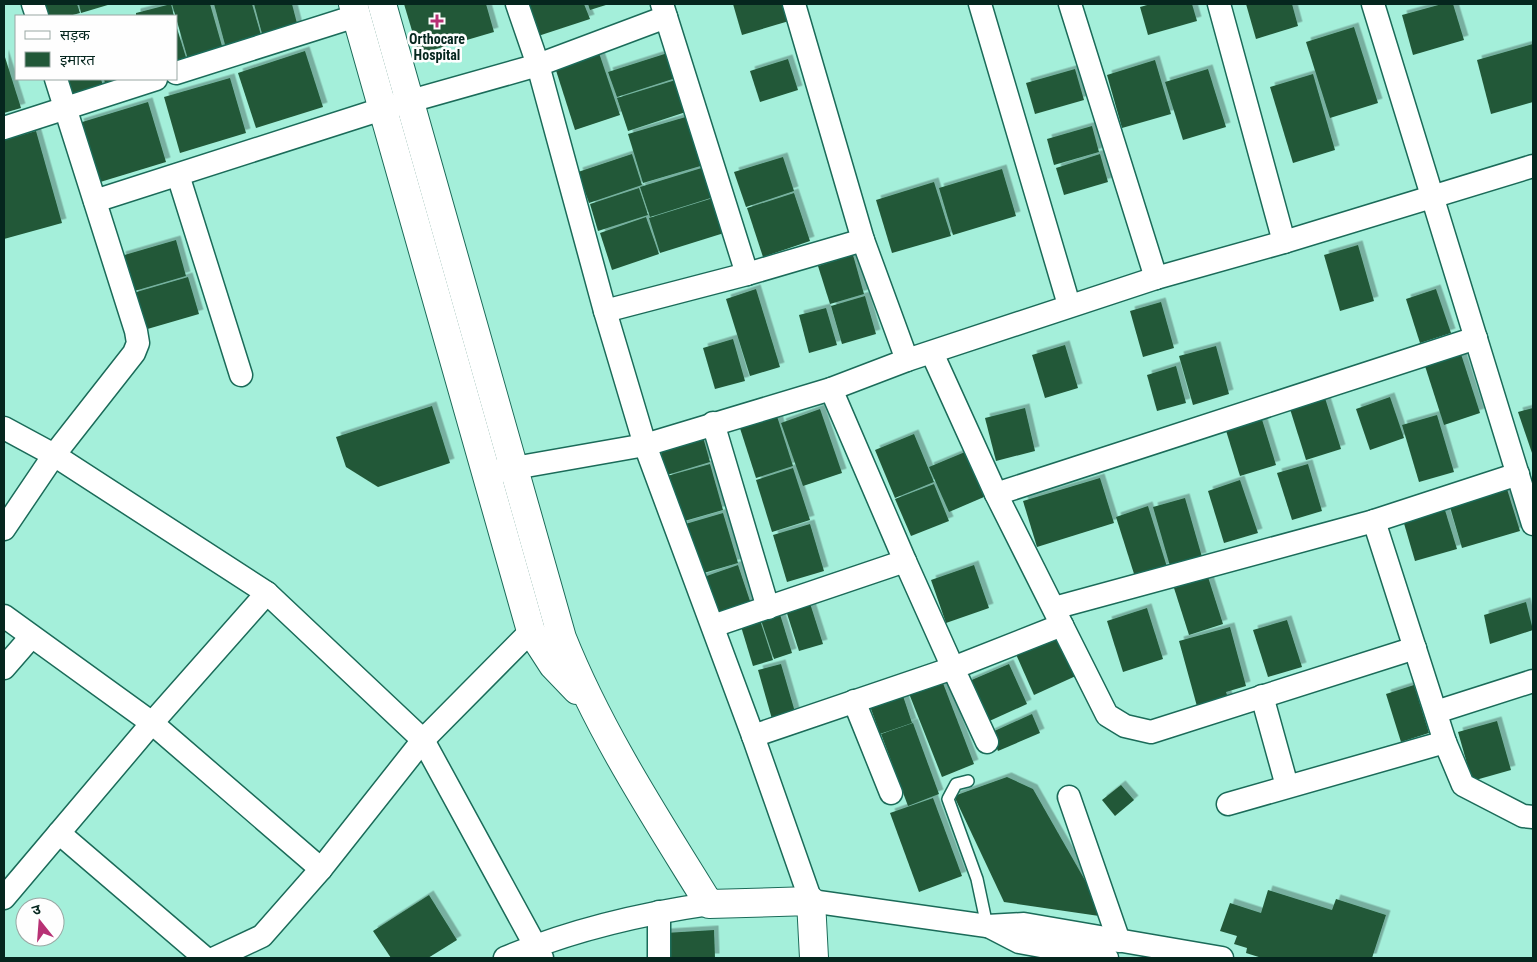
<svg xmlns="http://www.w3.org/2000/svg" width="1537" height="962" font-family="'Roboto Condensed','Noto Sans Devanagari',sans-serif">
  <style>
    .building { fill: #215838; filter: url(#shadow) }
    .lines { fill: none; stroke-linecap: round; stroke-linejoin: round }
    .service-casing { stroke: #1b6b59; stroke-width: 14 }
    .minor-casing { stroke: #1b6b59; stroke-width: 25 }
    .tertiary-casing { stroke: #1b6b59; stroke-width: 30 }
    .service { stroke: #fff; stroke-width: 11 }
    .minor { stroke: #fff; stroke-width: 22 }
    .tertiary { stroke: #fff; stroke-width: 28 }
    .poi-dot { fill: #b73174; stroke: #fefefe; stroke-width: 2 }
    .labels { text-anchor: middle; stroke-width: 5; stroke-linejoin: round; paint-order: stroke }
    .poi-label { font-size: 14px; font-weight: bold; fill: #05261e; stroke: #fefefe }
  </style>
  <defs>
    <filter id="shadow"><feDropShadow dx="4.5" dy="-4.5" stdDeviation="0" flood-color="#0004"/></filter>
  </defs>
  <rect width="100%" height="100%" fill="#a4efda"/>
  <g class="building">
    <polygon points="40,4 77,4 80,13 69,16 43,16"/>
    <polygon points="79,4 111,4 81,13"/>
    <polygon points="171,4 174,16 136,16 136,13"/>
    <polygon points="172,4 210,4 224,53 189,63"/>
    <polygon points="214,4 252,4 263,42 227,52"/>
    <polygon points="254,4 292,4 299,31 264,41"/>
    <polygon points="404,4 486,4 494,32 419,54"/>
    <polygon points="521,4 584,4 590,19 532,38"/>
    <polygon points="588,4 609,4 590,10"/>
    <polygon points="733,4 784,4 789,21 742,35"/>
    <polygon points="1151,4 1192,4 1197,21 1148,35 1140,7"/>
    <polygon points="1246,4 1292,4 1298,26 1256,39"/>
    <polygon points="1442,4 1453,4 1464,40 1413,55 1402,15"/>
    <polygon points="176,25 188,64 176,68"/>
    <polygon points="1354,27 1378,103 1330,118 1306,42"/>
    <polygon points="1533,44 1533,102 1491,114 1477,60"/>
    <polygon points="597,47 620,115 575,130 553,61"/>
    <polygon points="305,51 323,107 256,128 238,73"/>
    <polygon points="674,51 682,76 617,97 608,72"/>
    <polygon points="4,54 21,108 4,113"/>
    <polygon points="788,59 798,90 760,102 750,71"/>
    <polygon points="1155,60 1171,114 1122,128 1107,75"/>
    <polygon points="1075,69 1084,100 1035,114 1026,83"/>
    <polygon points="1208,69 1226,127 1183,140 1165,82"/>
    <polygon points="1313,74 1335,150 1293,163 1270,87"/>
    <polygon points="230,78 246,133 180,153 164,97"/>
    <polygon points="682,78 692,110 628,131 617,98"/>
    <polygon points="63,79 101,79 104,89 69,99"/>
    <polygon points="104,79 137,79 106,88"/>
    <polygon points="148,102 166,162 97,183 79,123"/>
    <polygon points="689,116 704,165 643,183 628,134"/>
    <polygon points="1092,126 1099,152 1054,165 1047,139"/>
    <polygon points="36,131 62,223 4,239 4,140"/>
    <polygon points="632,154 642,185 589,203 578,172"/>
    <polygon points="1100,154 1108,182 1064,195 1056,168"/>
    <polygon points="783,157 794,191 746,207 734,172"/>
    <polygon points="708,166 717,196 650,217 640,187"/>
    <polygon points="1002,169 1016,216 953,235 939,188"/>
    <polygon points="934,182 951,236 892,253 876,200"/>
    <polygon points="639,188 648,215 598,231 590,204"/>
    <polygon points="794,193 810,241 763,257 747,208"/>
    <polygon points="713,198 724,233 660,253 649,218"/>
    <polygon points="646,217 659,254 612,270 600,233"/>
    <polygon points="176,240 186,276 131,292 121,256"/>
    <polygon points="1358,245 1374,301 1340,311 1324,255"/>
    <polygon points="853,255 864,294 830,304 818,266"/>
    <polygon points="188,277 199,314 144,330 133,293"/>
    <polygon points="756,289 780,367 750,376 726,299"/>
    <polygon points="1436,289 1451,333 1420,343 1406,299"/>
    <polygon points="865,296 876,334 842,344 831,306"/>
    <polygon points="1161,302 1174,348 1143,357 1130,311"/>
    <polygon points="826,308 837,345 809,353 799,315"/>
    <polygon points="733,339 745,381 715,389 703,348"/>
    <polygon points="1065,345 1078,388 1045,398 1032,355"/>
    <polygon points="1216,346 1229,394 1193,405 1179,356"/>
    <polygon points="1461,354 1480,413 1444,425 1425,366"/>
    <polygon points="1176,366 1186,403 1157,411 1147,375"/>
    <polygon points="1390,397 1404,438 1370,450 1356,409"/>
    <polygon points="1325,398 1341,449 1306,460 1290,409"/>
    <polygon points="432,406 450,463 378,487 346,467 336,437"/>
    <polygon points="1025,408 1035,451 996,461 985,418"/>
    <polygon points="1533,408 1533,452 1532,453 1518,412"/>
    <polygon points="820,409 842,473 803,486 781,423"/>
    <polygon points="775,410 793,466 756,478 738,422"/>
    <polygon points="1260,413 1276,465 1240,476 1224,424"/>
    <polygon points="1437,415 1454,472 1419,482 1402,425"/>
    <polygon points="914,434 934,482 895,498 875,450"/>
    <polygon points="703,437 710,462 667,475 660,449"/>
    <polygon points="965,452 984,497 949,512 929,467"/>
    <polygon points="710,464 723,510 681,522 667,476"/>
    <polygon points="1308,464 1322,511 1292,520 1277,473"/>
    <polygon points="793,468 810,520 772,532 756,480"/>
    <polygon points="1100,478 1114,523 1037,547 1023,501"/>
    <polygon points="1240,480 1258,533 1224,543 1208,491"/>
    <polygon points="934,484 949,521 911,536 895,499"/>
    <polygon points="1507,489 1520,531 1462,548 1450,507"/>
    <polygon points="1185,498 1202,557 1170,566 1153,507"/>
    <polygon points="1148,506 1167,567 1135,577 1116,517"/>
    <polygon points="1444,507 1457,549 1415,561 1403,520"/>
    <polygon points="723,513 738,563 697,575 682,525"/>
    <polygon points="810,524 824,571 787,582 773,535"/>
    <polygon points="738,565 751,604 711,617 698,579"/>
    <polygon points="974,565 989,608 946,623 931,580"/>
    <polygon points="1208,577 1223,624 1189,635 1174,588"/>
    <polygon points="808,597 823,644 799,651 784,604"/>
    <polygon points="1526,602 1533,630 1490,644 1484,615"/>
    <polygon points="778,608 792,653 774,659 759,614"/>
    <polygon points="1147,608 1163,659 1123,672 1107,621"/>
    <polygon points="758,614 773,660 753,666 739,620"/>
    <polygon points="1287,620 1302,667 1268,677 1253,630"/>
    <polygon points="1230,627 1246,686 1226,692 1229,701 1198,710 1179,641"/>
    <polygon points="1059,632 1078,675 1034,695 1015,652"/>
    <polygon points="781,664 795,712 772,719 758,670"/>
    <polygon points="1009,664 1027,704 985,723 967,682"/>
    <polygon points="941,678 974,764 942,777 908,691"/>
    <polygon points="1414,685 1429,733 1401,742 1386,694"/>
    <polygon points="900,687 912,723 880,734 867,698"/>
    <polygon points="1032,714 1040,733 998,751 990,733"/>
    <polygon points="1497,721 1511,770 1472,781 1458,732"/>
    <polygon points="913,723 939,794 908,806 881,734"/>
    <polygon points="1007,777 1033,789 1106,917 1004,902 954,796"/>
    <polygon points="1121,785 1134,800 1115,816 1102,800"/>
    <polygon points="933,798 962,876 919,892 890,813"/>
    <polygon points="1268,890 1332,910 1336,899 1386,915 1372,958 1262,958 1246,953 1247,948 1234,944 1237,936 1220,931 1230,903 1261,913"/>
    <polygon points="429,895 457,940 428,958 391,958 373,931"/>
    <polygon points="714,930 715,958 666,958 665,933"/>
  </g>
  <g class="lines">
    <g class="service-casing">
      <polyline id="service" points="968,781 956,784 948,799 977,879 987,926"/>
    </g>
    <g class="minor-casing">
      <g id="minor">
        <polyline points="33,4 37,16"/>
        <polyline points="517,4 538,65 605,311 645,445 753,736 811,901 987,926 1024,924 1222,958"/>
        <polyline points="662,4 747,274"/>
        <polyline points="794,4 863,240 907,360"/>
        <polyline points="980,4 1069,305"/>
        <polyline points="1070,4 1156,278"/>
        <polyline points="1219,4 1284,242"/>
        <polyline points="1373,4 1533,524"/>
        <polyline points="176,73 356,16"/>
        <polyline points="4,128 156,79"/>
        <polyline points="178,175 241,375"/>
        <polyline points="95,201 382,109 538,65 666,17"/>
        <polyline points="605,311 747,274 863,240"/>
        <polyline points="932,353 996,494 1476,338"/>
        <polyline points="713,423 768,608"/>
        <polyline points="4,428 54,455 267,593 423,740 542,958"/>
        <polyline points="497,471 645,445 831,389 907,360 1156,278 1284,242 1533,166"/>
        <polyline points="996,494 1107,715 1125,726 1151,732 1415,648"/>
        <polyline points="4,529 54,455 134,353 138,343 136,331 56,79"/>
        <polyline points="1054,608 1374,521 1518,474"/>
        <polyline points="4,616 152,723 321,869"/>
        <polyline points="713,626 905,561 831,389"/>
        <polyline points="4,668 31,637"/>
        <polyline points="1262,696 1287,786"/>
        <polyline points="854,701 891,793"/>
        <polyline points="1436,712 1533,681"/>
        <polyline points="753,736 953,668 905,561"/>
        <polyline points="987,742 953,668 1062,625"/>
        <polyline points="1445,742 1463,785 1523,816 1533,817"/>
        <polyline points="1069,797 1119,941"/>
        <polyline points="1228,804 1445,742 1374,521"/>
        <polyline points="59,833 205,958"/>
        <polyline points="4,898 152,723 267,593"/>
        <polyline points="659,912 659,958"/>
        <polyline points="988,926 1019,942 1107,958"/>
        <polyline points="215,958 262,936 321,869 423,740 531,631"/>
        <path d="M505,958C569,931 640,914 709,904"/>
      </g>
    </g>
    <g class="tertiary-casing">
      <g id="tertiary">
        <polyline points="353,4 531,631 553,665 577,690"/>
        <path d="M382,4L562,638C600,733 656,818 709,904L811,901L814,958"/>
      </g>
    </g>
    <use href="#service" class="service"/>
    <use href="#minor" class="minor"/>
    <use href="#tertiary" class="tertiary"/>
  </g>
  <path class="poi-dot" d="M434.5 13.5h5v5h5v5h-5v5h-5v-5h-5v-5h5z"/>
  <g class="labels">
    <g class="poi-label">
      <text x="437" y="44">Orthocare<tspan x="437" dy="16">Hospital</tspan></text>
    </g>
  </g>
  <rect width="1537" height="962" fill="none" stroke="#05261e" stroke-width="10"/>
  <rect x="15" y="15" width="162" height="65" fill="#fefefe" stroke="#9aa8a4"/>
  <rect x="25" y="31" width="25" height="8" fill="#ffffff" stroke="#9aa8a4"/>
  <text x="60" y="40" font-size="15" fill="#05261e">सड़क</text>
  <rect x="25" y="52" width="25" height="15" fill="#215838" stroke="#9aa8a4"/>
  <text x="60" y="65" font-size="15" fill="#05261e">इमारत</text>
  <g transform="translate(40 922) rotate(343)"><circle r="24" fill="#fefefe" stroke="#9aa8a4"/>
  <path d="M0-4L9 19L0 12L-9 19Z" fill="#b73174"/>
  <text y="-8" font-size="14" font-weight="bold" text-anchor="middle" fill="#05261e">उ</text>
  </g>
</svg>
